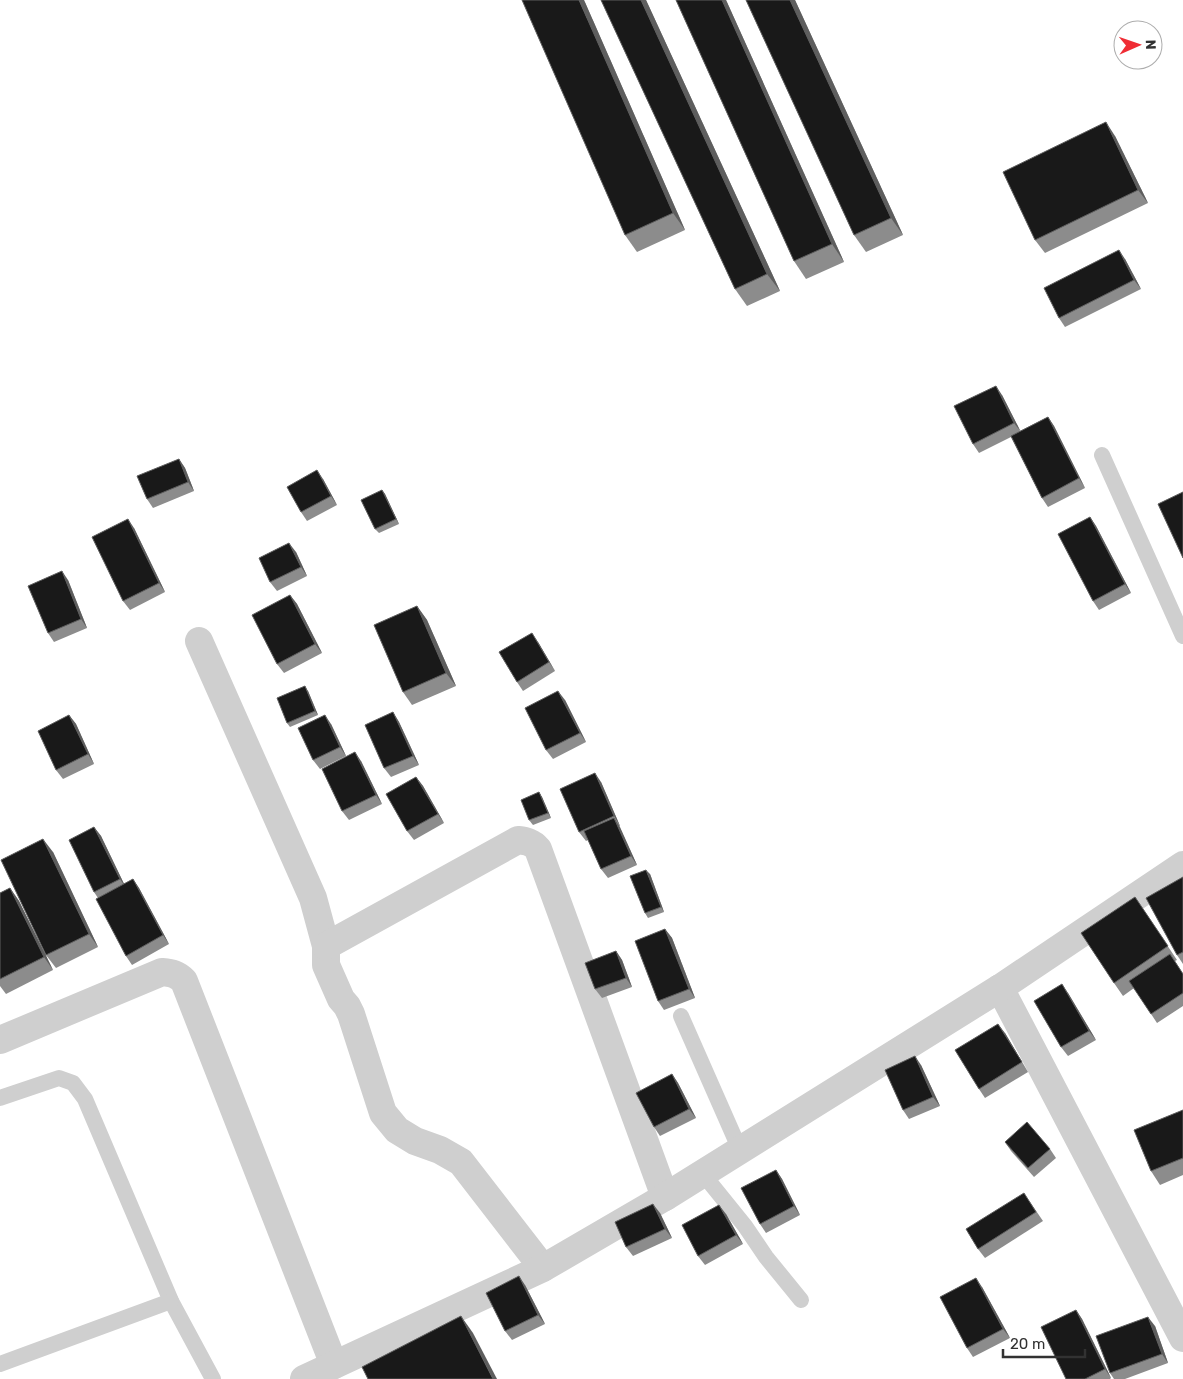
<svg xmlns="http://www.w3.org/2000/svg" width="1183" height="1379" font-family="Rubik,sans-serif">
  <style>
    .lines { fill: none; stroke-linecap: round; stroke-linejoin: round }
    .service { stroke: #cfcfcf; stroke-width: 16 }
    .minor { stroke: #cfcfcf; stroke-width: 28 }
    .tertiary { stroke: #cfcfcf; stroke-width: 28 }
    .wall { fill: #8c8c8c }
    .shaded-wall { fill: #5e5e5e }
    .building { fill: #191919; stroke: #5e5e5e }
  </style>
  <rect width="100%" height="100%" fill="#fff"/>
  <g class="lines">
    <g class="service">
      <polyline points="1102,455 1183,636"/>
      <polyline points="681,1016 740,1150"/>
      <polyline points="0,1098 59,1078 73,1083 85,1099 171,1301 213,1379"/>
      <polyline points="703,1174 745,1226 766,1257 801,1300"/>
      <polyline points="0,1364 171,1301"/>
    </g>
    <g class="minor">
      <polyline points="199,641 313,898 326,946 326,965 341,999 347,1006 351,1014 383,1113 397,1130 415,1141 440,1150 461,1162 543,1268"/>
      <path d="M326,946L518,840C526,841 532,842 538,849L665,1197"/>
      <polyline points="1000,988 1183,1338"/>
      <path d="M0,1040L162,972C172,973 177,974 184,981L334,1365"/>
    </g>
    <polyline class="tertiary" points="304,1379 543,1268 665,1197 1000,988 1183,865"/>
  </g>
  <g class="wall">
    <polygon points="584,0 685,230 637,252 625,235"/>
    <polygon points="601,0 646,0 780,291 747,306 735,289"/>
    <polygon points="676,0 726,0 844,262 806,279 794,261"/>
    <polygon points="746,0 795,0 903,235 866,252 854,235"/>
    <polygon points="1115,136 1148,203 1045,253 1035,240"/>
    <polygon points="1125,259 1141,289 1065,327 1059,318"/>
    <polygon points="1002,395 1020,431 1048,417 1054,426 1085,488 1048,507 1042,498 1011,437 979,453 973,444"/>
    <polygon points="179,459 185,468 194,491 153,508 147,499"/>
    <polygon points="323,479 337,505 307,521 301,512"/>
    <polygon points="382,490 385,494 399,524 379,533 375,529"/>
    <polygon points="1090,517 1096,526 1131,593 1099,610 1093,601"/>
    <polygon points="134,528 165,592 130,610 123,601"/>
    <polygon points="296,552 307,576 277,591 270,582"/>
    <polygon points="68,580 87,628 54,642 48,633"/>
    <polygon points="290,595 297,604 322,653 284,673 277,664"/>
    <polygon points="417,606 427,620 456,686 412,705 403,692"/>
    <polygon points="538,642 555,671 523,691 517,682"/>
    <polygon points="308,691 318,715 290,727 287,723"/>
    <polygon points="565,700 586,742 553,759 546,750"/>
    <polygon points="393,712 399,722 419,765 391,777 384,768"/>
    <polygon points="69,715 76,724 94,764 63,779 56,770"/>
    <polygon points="331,724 346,756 320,769 313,760"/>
    <polygon points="361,761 382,804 349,820 342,811"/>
    <polygon points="416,777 423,786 444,823 414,840 407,831"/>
    <polygon points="601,782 620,826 619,826 637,865 608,878 601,869 588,840 586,841 579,832"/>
    <polygon points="539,792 542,797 551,818 533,825 529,820"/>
    <polygon points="94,827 101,836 124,884 133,879 139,888 169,944 132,965 126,956 98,898 94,892"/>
    <polygon points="53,852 98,947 56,968 46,955"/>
    <polygon points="650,874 664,912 648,918 645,913"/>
    <polygon points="1183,877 1183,964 1177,955"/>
    <polygon points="10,888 19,901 53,970 6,994 0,986 0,893"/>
    <polygon points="1135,897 1177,960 1175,961 1183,974 1183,1006 1157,1023 1134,988 1123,996 1114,983"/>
    <polygon points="665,929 672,938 695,998 664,1010 658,1001"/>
    <polygon points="616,951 622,960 632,987 602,998 595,989"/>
    <polygon points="1068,993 1096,1040 1068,1056 1061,1047"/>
    <polygon points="1005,1033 1028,1072 985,1098 979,1089"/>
    <polygon points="921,1065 940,1106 909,1119 903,1110"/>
    <polygon points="672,1074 678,1083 696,1118 660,1136 654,1127"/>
    <polygon points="1183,1110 1183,1175 1160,1185 1151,1171"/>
    <polygon points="1005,1142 1050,1149 1056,1158 1034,1177 1011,1151"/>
    <polygon points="776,1170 782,1179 800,1215 766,1233 760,1224"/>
    <polygon points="1030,1202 1043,1221 985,1258 978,1249"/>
    <polygon points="660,1213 672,1238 633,1256 626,1247"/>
    <polygon points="726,1214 743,1244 705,1265 698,1256"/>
    <polygon points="525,1285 545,1324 512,1340 505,1331"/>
    <polygon points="982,1287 1010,1338 973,1357 967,1348"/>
    <polygon points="1076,1310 1082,1319 1111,1378 1110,1379 1066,1379"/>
    <polygon points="1155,1326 1168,1363 1125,1379 1114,1379 1110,1373"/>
  </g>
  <g class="shaded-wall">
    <polygon points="579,0 584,0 685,230 673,213"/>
    <polygon points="641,0 646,0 780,291 767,274"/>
    <polygon points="722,0 726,0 844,262 832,244"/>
    <polygon points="790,0 795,0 903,235 891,218"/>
    <polygon points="1106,122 1115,136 1148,203 1138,190"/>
    <polygon points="1119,250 1125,259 1141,289 1134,280"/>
    <polygon points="996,386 1002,395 1021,432 1014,423"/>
    <polygon points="1048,417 1054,426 1085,488 1079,478"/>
    <polygon points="179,459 185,468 194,491 188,482"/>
    <polygon points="317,470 323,479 337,505 331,496"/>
    <polygon points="382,490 385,494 399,524 396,519"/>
    <polygon points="1090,517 1096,526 1131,593 1125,584"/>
    <polygon points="128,519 134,528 165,592 159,583"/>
    <polygon points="289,543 296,552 307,576 301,567"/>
    <polygon points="62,571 68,580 87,628 81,619"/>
    <polygon points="290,595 297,604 322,653 315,644"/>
    <polygon points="417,606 427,620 456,686 446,673"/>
    <polygon points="532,633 538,642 555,671 549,662"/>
    <polygon points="305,686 308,691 318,715 315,711"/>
    <polygon points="558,691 565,700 586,742 580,733"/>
    <polygon points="393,712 399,722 419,765 413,756"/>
    <polygon points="69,715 76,724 94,764 88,754"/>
    <polygon points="325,715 331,724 346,756 340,747"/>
    <polygon points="355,752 361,761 382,804 376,795"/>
    <polygon points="595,773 601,782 620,826 614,816"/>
    <polygon points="416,777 423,786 444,823 438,814"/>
    <polygon points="539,792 542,797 551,818 548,813"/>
    <polygon points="614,818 620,827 637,865 631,856"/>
    <polygon points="94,827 101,836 126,888 120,879"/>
    <polygon points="43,839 53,852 98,947 89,934"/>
    <polygon points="646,870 650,874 664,912 661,907"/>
    <polygon points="133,879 139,888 169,944 163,935"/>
    <polygon points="10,888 19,901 53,970 44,957"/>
    <polygon points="665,929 672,938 695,998 689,989"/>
    <polygon points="616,951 622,960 632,987 626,978"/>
    <polygon points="1062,984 1068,993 1096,1040 1089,1031"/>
    <polygon points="998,1024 1005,1033 1028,1072 1022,1062"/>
    <polygon points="915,1056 921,1065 940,1106 933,1097"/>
    <polygon points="672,1074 678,1083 696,1118 689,1109"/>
    <polygon points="776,1170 782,1179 800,1215 794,1206"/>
    <polygon points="653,1204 660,1213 672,1238 665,1229"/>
    <polygon points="719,1205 726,1214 743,1244 736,1235"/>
    <polygon points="519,1276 525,1285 545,1324 538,1315"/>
    <polygon points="976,1278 982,1287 1010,1338 1003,1329"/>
    <polygon points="1076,1310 1082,1319 1111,1378 1105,1369"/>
    <polygon points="461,1316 473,1333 497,1379 493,1379"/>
    <polygon points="1148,1317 1155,1326 1168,1363 1162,1354"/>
  </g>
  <g class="building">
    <polygon points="522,0 579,0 673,213 625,235"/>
    <polygon points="601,0 641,0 767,274 735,289"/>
    <polygon points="676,0 722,0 832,244 794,261"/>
    <polygon points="746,0 790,0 891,218 854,235"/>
    <polygon points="1106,122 1138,190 1035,240 1003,172"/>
    <polygon points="1119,250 1134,280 1059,318 1044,288"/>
    <polygon points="996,386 1014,423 973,444 954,406"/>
    <polygon points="1048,417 1079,478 1042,498 1011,436"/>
    <polygon points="179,459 188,482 147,499 137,476"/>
    <polygon points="317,470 331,496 301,512 287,487"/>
    <polygon points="382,490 396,519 375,529 361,500"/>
    <polygon points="1183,492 1183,558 1158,504"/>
    <polygon points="1090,517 1125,584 1093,601 1058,534"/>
    <polygon points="128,519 159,583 123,601 92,537"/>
    <polygon points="289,543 301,567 270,582 259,558"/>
    <polygon points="62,571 81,619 48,633 28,586"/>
    <polygon points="290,595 315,644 277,664 252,615"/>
    <polygon points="417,606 446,673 403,692 374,625"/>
    <polygon points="532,633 549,662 517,682 499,652"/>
    <polygon points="305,686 315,711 287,723 277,698"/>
    <polygon points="558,691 580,733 546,750 525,708"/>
    <polygon points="393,712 413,756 384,768 365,725"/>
    <polygon points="69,715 88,754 56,770 38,731"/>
    <polygon points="325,715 340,747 313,760 298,728"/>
    <polygon points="355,752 376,795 342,811 322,769"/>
    <polygon points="595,773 614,816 579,832 560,789"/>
    <polygon points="416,777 438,814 407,831 386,794"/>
    <polygon points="539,792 548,813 529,820 521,800"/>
    <polygon points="614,818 631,856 601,869 584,831"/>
    <polygon points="94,827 120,879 94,892 69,840"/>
    <polygon points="43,839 89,934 46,955 1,860"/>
    <polygon points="646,870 661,907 645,913 630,876"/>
    <polygon points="1183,877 1183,952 1177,955 1146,898"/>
    <polygon points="133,879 163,935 126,956 96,899"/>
    <polygon points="10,888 44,957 0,979 0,893"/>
    <polygon points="1135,897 1168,946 1114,983 1081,933"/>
    <polygon points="665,929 689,989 658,1001 635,941"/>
    <polygon points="616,951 626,978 595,989 585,963"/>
    <polygon points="1170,954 1183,974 1183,993 1151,1014 1129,981"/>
    <polygon points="1062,984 1089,1031 1061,1047 1034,1001"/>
    <polygon points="998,1024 1022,1062 979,1089 955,1050"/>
    <polygon points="915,1056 933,1097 903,1110 885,1070"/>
    <polygon points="672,1074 689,1109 654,1127 636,1093"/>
    <polygon points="1183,1110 1183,1158 1151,1171 1134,1130"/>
    <polygon points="1027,1122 1050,1149 1028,1168 1005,1142"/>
    <polygon points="776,1170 794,1206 760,1224 741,1188"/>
    <polygon points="1024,1193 1036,1212 978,1249 966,1229"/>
    <polygon points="653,1204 665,1229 626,1247 615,1222"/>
    <polygon points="719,1205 736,1235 698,1256 682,1225"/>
    <polygon points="519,1276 538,1315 505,1331 486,1293"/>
    <polygon points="976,1278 1003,1329 967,1348 940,1297"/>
    <polygon points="1076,1310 1105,1369 1085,1379 1066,1379 1041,1327"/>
    <polygon points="461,1316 493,1379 368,1379 362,1367"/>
    <polygon points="1148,1317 1162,1354 1110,1373 1096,1336"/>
  </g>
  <g transform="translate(1138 45) rotate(88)"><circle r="24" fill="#ffffff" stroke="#adadad"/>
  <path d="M0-4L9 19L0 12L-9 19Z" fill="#ef2d35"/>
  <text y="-8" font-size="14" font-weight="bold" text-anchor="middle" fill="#323232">N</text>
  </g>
  <path d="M1003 1349v8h82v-8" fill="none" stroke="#323232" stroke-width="2.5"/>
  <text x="1010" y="1349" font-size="15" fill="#323232" stroke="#ffffff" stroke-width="4" paint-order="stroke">20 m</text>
</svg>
